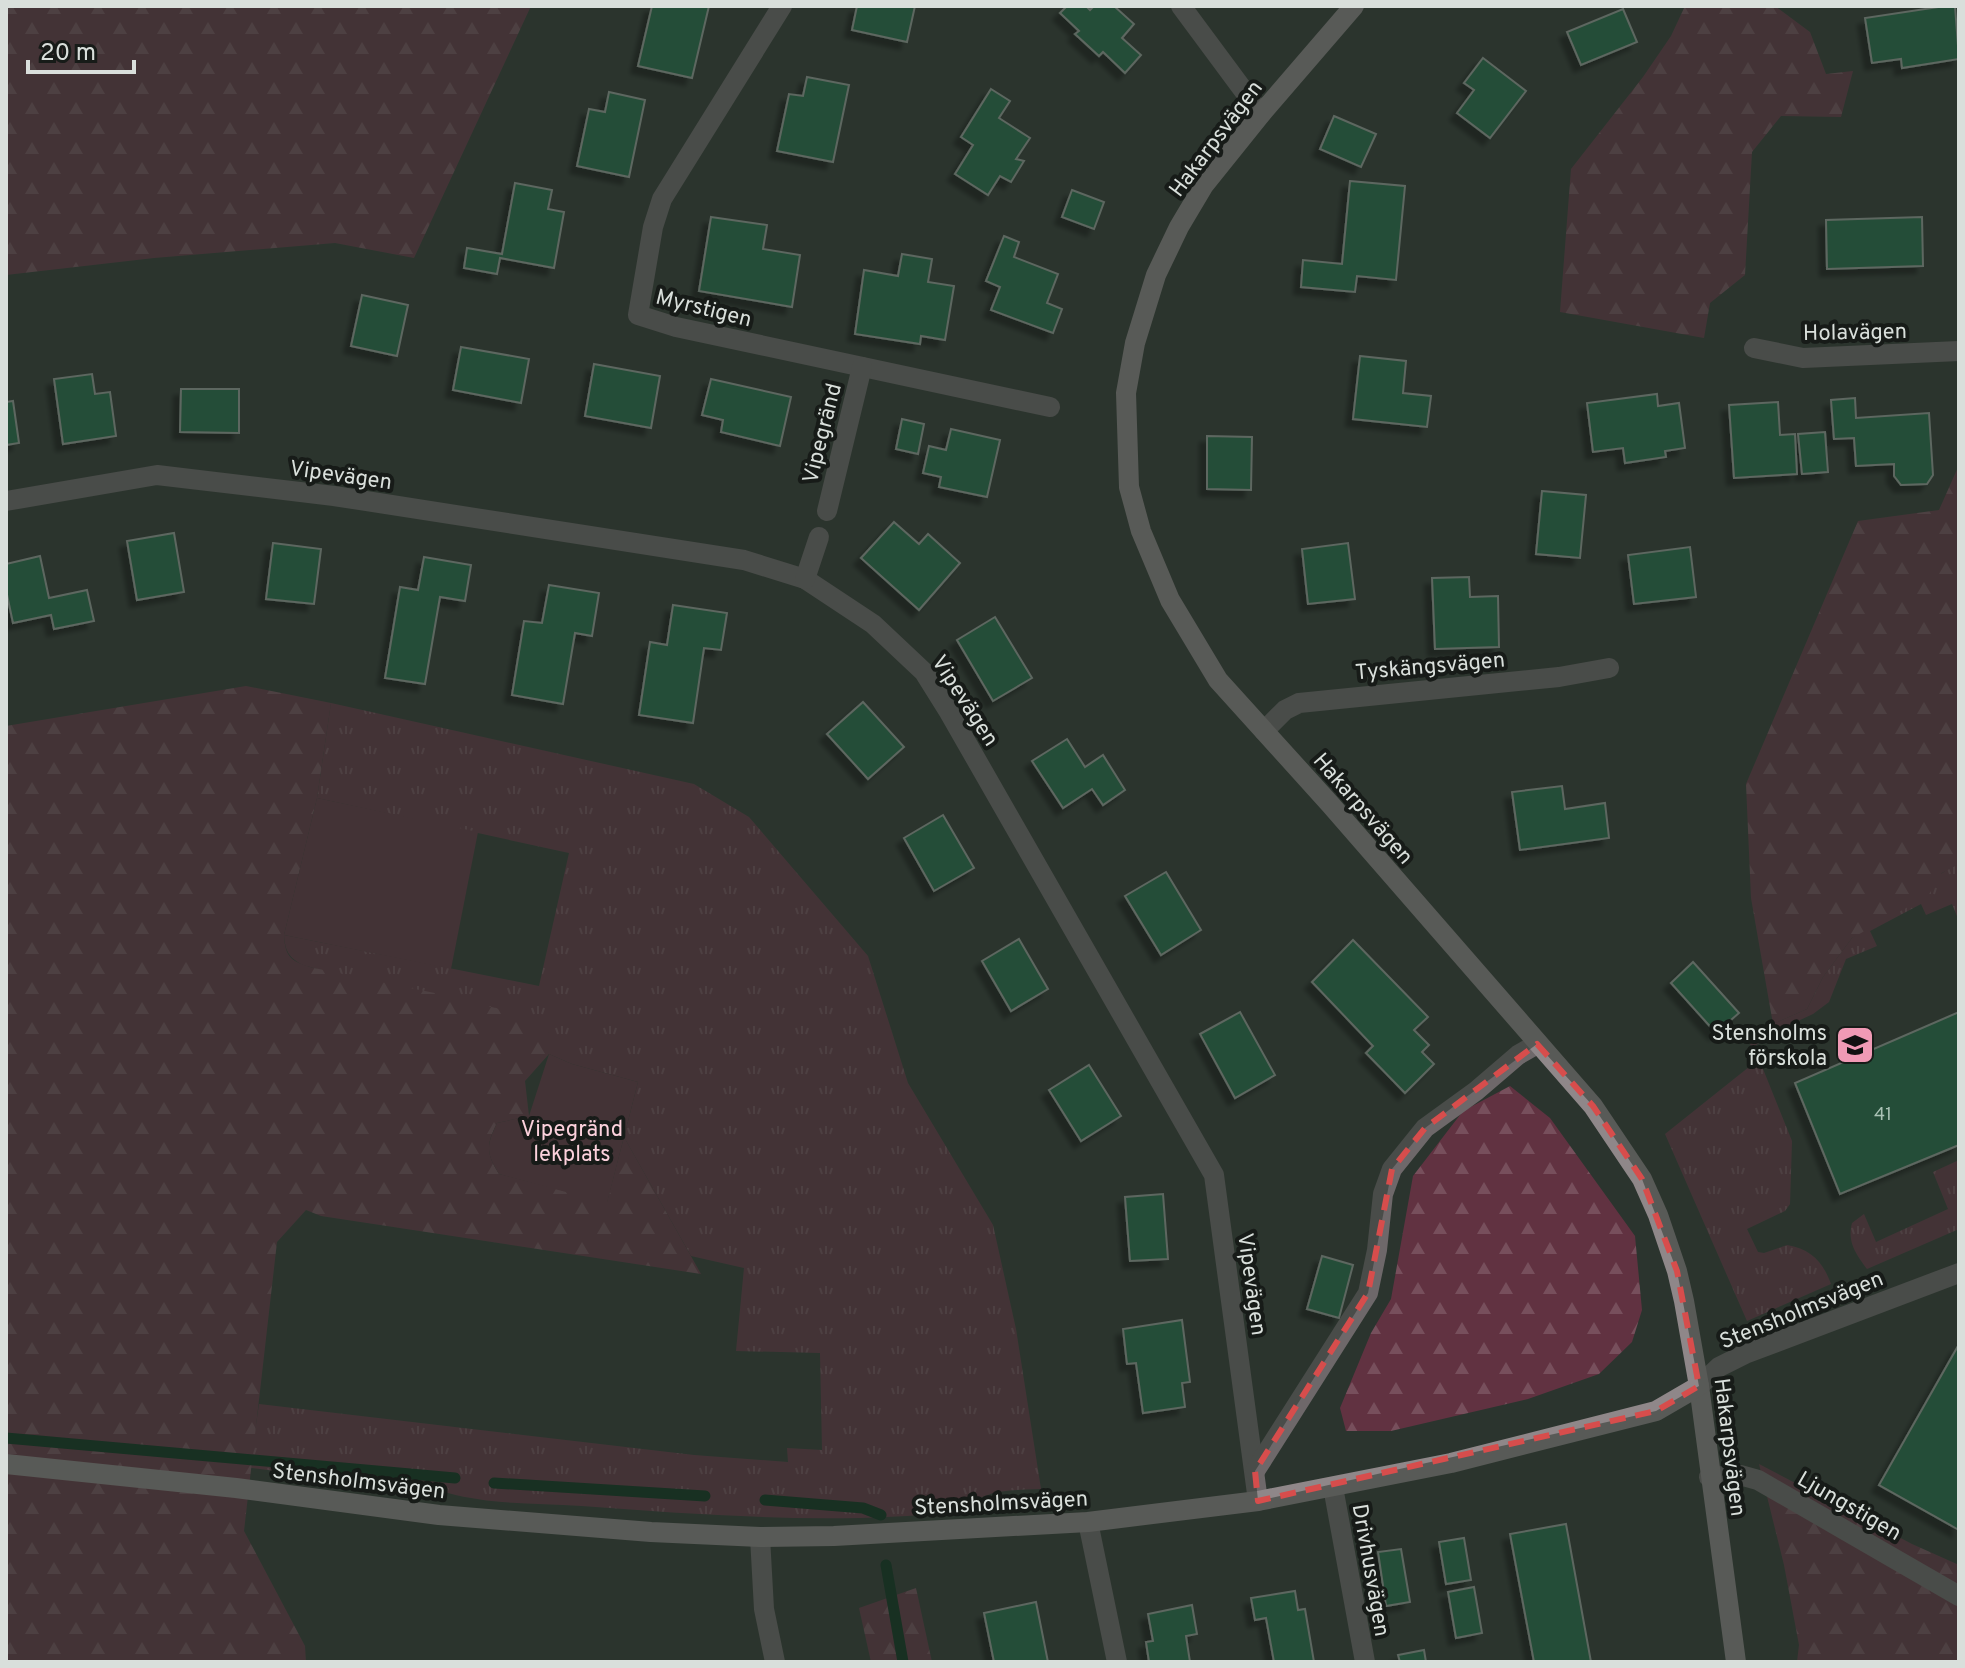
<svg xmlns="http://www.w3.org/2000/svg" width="1965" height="1668" font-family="Overpass,sans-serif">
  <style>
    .grass { fill: url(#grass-tufts) }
    .forest { fill: url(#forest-firs) }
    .green { fill: #613241 }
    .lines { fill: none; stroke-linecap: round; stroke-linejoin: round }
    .stream { stroke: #022a16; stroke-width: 11 }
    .building { fill: #1e6a44; stroke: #99a49d; stroke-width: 2; filter: url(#shadow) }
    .lane { stroke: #6e686a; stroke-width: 20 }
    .street { stroke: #6e686a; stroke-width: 20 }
    .secondary { stroke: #8f8789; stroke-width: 20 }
    .marked { fill: none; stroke: #d74d4c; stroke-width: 6; stroke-dasharray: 16 10; stroke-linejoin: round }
    .labels { text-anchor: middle; stroke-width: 8; stroke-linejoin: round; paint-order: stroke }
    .number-label { font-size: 18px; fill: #aac2b5 }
    .street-label { font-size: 22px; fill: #d9dfdb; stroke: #171b18 }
    .poi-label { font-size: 22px; fill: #d9dfdb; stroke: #171b18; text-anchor: end }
    .park-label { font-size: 22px; fill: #fcd1dc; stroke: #171b18 }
  </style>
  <defs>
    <pattern id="grass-tufts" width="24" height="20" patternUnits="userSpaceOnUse" patternTransform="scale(2)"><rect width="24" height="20" fill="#613241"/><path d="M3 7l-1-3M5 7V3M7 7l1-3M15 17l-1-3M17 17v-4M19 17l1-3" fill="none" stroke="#774f5c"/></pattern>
    <pattern id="forest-firs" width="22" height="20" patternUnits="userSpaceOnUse" patternTransform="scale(2)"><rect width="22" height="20" fill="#613241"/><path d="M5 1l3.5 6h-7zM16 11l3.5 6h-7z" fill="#774f5c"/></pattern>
    <filter id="shadow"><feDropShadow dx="-7" dy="7" stdDeviation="2" flood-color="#0009"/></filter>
  </defs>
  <rect width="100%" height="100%" fill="#2b342e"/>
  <g class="grass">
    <path d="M331,703L694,784L749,817L868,956L908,1083L993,1225L1016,1329L1041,1489C998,1491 992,1489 955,1512C832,1525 705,1515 582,1506C537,1503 492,1505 448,1493L126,1452L6,1413L254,1439L259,1404L694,1455L788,1462L787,1448L822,1450L820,1353L736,1351L744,1268L691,1256L624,1137L638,1082L572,1064L549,1054V1033L303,965C289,958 285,951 284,935L539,986L569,853L317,798Z"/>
    <polygon points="1959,864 1959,921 1952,904 1926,915 1921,904 1870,931 1877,946 1846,959 1829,1002 1813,1014 1774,1032 1752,1048 1749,1042 1773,1024 1807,1009 1823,977 1852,938 1948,869"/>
    <path d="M1759,1059L1792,1141L1790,1204L1785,1211L1747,1229L1758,1252L1764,1253L1787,1245C1811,1249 1823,1262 1831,1284L1747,1321L1665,1134Z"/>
    <path d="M1959,1160V1229L1867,1269C1856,1254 1847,1242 1852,1223L1864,1214L1876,1242L1948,1209L1933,1172Z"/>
  </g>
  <g class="forest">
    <polygon points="6,6 531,6 414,258 335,243 154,258 6,275"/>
    <polygon points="1685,6 1775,6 1810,32 1826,74 1853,71 1841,117 1781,116 1752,152 1745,275 1710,303 1704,338 1560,312 1571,169 1643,77 1671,36"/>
    <polygon points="1959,465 1959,864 1942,873 1928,896 1852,938 1823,977 1807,1009 1773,1024 1751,898 1746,784 1858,521 1939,510"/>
    <path d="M246,686L331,703L317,798L284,935C285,958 292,962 314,968L449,996L530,1017L549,1033V1054L525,1081L529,1116L497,1123C486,1145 486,1153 499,1174L607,1202L624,1137L701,1274L321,1216L306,1210L277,1242L244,1531L305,1646L306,1662H6V726Z"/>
    <polygon points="1510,1086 1550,1118 1635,1236 1642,1310 1632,1342 1599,1374 1528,1399 1391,1431 1346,1431 1340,1408 1371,1333 1391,1299 1413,1176 1463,1111"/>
    <polygon points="1759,1464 1912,1544 1959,1565 1959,1662 1797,1662 1799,1645 1784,1565"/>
    <polygon points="916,1588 932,1662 871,1662 859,1608"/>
  </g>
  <g class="green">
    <polygon points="317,798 478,832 451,969 284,935"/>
    <path d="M549,1054L572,1064L638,1082L607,1203L499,1174C486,1153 486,1146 497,1123L529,1116Z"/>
  </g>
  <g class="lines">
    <g class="stream">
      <polyline points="6,1438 455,1478"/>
      <polyline points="494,1483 705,1496"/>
      <polyline points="765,1500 863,1508 881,1515"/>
      <polyline points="886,1565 903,1662"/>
    </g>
  </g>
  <g class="building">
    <polygon points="652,6 709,6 692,78 638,66"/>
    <polygon points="857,6 915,6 907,42 852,30"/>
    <polygon points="1067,6 1086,6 1090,10 1094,6 1114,6 1134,24 1122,38 1141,55 1125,73 1103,52 1099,56 1075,34 1079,31 1060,13"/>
    <polygon points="1945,6 1955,6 1959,59 1902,68 1901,59 1872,63 1865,18"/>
    <polygon points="1623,9 1637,42 1581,65 1567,32"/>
    <polygon points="1483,58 1526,91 1490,138 1457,113 1474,90 1464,83"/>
    <polygon points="807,77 849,85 833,162 777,151 789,94 803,96"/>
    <polygon points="991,89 1010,101 999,118 1030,138 1016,159 1024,161 1011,182 1000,176 988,195 955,174 973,145 961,137"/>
    <polygon points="609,92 645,100 629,177 577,166 589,109 605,112"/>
    <polygon points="1334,116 1376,134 1361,167 1320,149"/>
    <polygon points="1350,181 1405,186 1396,280 1357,276 1355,292 1301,287 1303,260 1342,264"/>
    <polygon points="515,183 552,190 548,209 564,212 554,268 500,258 497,274 464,268 467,248 502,254"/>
    <polygon points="1072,190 1104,202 1094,229 1062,217"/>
    <polygon points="711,217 767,225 763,249 800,255 792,307 699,291"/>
    <polygon points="1922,217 1923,266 1827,269 1826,220"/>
    <polygon points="1004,236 1019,242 1014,257 1058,274 1047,303 1062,309 1053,333 991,310 1000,287 986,281"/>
    <polygon points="902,254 932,259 928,282 954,286 945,340 921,336 920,344 855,334 864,270 898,276"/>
    <polygon points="362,295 408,305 397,356 351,346"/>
    <polygon points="461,347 529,359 521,403 453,390"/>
    <polygon points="1360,356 1406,361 1403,393 1431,396 1427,427 1353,419"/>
    <polygon points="594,364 660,376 651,428 585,416"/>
    <polygon points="92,374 95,394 110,392 116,436 63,444 54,379"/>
    <polygon points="711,379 791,397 780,446 721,432 723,420 702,415"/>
    <polygon points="181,389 239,389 239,433 180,432"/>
    <polygon points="1657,394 1658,406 1679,403 1685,448 1665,451 1666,457 1625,463 1623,448 1593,452 1587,403"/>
    <polygon points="1855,398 1856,418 1929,413 1933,475 1927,484 1901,485 1894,476 1894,464 1856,466 1854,438 1834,439 1831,400"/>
    <polygon points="13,401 19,443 6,445 6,402"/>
    <polygon points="1778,402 1780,435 1795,434 1797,474 1734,478 1729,405"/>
    <polygon points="902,419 924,424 918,454 896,449"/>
    <polygon points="951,429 1000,440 987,497 939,487 941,477 923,473 929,446 946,450"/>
    <polygon points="1825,432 1828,472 1802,474 1798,434"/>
    <polygon points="1207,436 1252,437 1251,490 1207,489"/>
    <polygon points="1542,491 1586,495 1580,558 1536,554"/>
    <polygon points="894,522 919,544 928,534 960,563 919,610 861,558"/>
    <polygon points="174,533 184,592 137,600 127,541"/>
    <polygon points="273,543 321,549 314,604 266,599"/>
    <polygon points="1348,543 1355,599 1308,604 1302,549"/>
    <polygon points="1690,547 1696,597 1634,604 1628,555"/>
    <polygon points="40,556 49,598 87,590 94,621 54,629 51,615 13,623 6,590 6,564"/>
    <polygon points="424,557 471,565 465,601 440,597 425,684 385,678 400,587 418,590"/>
    <polygon points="1469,577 1470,597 1498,596 1499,647 1435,649 1432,578"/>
    <polygon points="549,585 599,593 592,636 575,633 563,704 512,695 524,621 542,623"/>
    <polygon points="673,605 727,613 721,650 704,648 693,723 639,715 650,642 667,645"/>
    <polygon points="995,617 1032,678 993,701 957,640"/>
    <polygon points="863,702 904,747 868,779 827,734"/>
    <polygon points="1067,739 1085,767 1103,755 1125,790 1103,805 1092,789 1063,808 1032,761"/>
    <polygon points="1562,786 1565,809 1605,803 1609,838 1520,850 1512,792"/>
    <polygon points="943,815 974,868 934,891 904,838"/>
    <polygon points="1166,872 1201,930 1161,955 1125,896"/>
    <polygon points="1019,939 1048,989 1011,1011 982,961"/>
    <polygon points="1353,940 1428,1017 1414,1030 1429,1045 1422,1052 1434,1064 1405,1093 1366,1053 1373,1046 1312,982"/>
    <polygon points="1693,962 1739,1013 1716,1033 1671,983"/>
    <polygon points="1240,1012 1275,1075 1235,1098 1200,1034"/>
    <polygon points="1959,1012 1959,1145 1840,1194 1795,1083"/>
    <polygon points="1089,1065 1121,1116 1081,1141 1049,1090"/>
    <polygon points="1163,1194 1168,1259 1130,1261 1125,1197"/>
    <polygon points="1322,1256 1353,1265 1339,1318 1307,1309"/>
    <polygon points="1182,1320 1190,1382 1182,1383 1185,1407 1143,1413 1136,1363 1127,1364 1123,1329"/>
    <polygon points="1958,1346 1959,1347 1959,1530 1879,1485"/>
    <polygon points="1566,1524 1591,1662 1534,1662 1510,1534"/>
    <polygon points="1464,1538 1471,1580 1446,1584 1439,1542"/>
    <polygon points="1401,1549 1410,1602 1386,1606 1378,1552"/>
    <polygon points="1474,1587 1482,1633 1456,1638 1448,1592"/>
    <polygon points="1295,1591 1298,1610 1305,1609 1314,1662 1274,1662 1266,1618 1255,1620 1251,1598"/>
    <polygon points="1036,1602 1048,1662 994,1662 984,1613"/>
    <polygon points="1192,1605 1197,1634 1186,1636 1190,1662 1149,1662 1146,1642 1153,1641 1148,1614"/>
    <polygon points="1424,1650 1426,1662 1400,1662 1398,1655"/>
  </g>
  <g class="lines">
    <polyline class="lane" points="760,1537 764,1609 775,1662"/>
    <g class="street">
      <polyline points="782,6 662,199 653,227 638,315 676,327 1050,407"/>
      <polyline points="1181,6 1261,114"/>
      <polyline points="1754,348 1803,358 1959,351"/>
      <polyline points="6,501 157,475 334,496 744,560 805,579 873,624 924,672 949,712 1214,1175 1258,1501"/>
      <polyline points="827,511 862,367"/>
      <polyline points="805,579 819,537"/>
      <polyline points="1264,731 1285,710 1299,703 1559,677 1609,668"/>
      <polyline points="1699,1386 1719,1367 1745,1354 1959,1273"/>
      <polyline points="1255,1471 1368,1293 1377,1250 1383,1194 1392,1169 1425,1128 1476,1091 1518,1055 1537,1044"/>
      <polyline points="1709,1477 1740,1475 1758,1480 1959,1596"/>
      <polyline points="1333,1487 1365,1662"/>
      <polyline points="1088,1522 1117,1662"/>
    </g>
    <g class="secondary">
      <polyline points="1354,6 1261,114 1204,185 1179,227 1156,275 1135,343 1126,393 1129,487 1141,531 1170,600 1218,680 1330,804 1593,1106 1642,1179 1658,1215 1677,1271 1684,1301 1699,1386 1736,1662"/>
      <polyline points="6,1464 236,1488 439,1515 651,1532 760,1537 834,1536 1088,1522 1258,1501 1451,1463 1656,1411 1699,1386"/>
    </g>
  </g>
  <path d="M0 0H1965V1668H0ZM1537,1044L1593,1106L1642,1179L1677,1271L1699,1386L1656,1411L1258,1501L1255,1471L1368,1293L1392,1169L1425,1128Z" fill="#2b342e" fill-opacity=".55" fill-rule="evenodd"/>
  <path class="marked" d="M1537,1044L1593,1106L1642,1179L1677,1271L1699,1386L1656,1411L1258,1501L1255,1471L1368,1293L1392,1169L1425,1128Z"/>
  <defs>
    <g id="school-square" transform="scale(2)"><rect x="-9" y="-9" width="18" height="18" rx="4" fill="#f09ab5" stroke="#171b18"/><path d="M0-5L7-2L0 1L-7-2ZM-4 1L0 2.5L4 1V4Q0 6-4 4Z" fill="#111"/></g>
  </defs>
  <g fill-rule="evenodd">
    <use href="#school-square" x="1855" y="1045"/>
  </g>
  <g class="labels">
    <g class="number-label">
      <text x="1883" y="1120">41</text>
    </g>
    <g class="street-label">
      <text transform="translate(1215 138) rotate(-53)" y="8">Hakarpsvägen</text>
      <text transform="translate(704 307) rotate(14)" y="8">Myrstigen</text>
      <text transform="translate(1855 331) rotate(-1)" y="8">Holavägen</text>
      <text transform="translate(821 433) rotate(-76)" y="8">Vipegränd</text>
      <text transform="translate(341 474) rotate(8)" y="8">Vipevägen</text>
      <text transform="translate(1430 665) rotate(-5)" y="8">Tyskängsvägen</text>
      <text transform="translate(966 700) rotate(57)" y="8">Vipevägen</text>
      <text transform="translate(1364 808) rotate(49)" y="8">Hakarpsvägen</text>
      <text transform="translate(1253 1284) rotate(82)" y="8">Vipevägen</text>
      <text transform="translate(1801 1309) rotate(-22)" y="8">Stensholmsvägen</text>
      <text transform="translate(1731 1447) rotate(83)" y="8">Hakarpsvägen</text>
      <text transform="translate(359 1480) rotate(7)" y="8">Stensholmsvägen</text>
      <text transform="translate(1001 1502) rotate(-3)" y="8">Stensholmsvägen</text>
      <text transform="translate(1850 1505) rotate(30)" y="8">Ljungstigen</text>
      <text transform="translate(1372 1570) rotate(80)" y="8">Drivhusvägen</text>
    </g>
    <g class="poi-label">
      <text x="1827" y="1040">Stensholms<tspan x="1827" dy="25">förskola</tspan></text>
    </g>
    <g class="park-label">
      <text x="572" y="1136">Vipegränd<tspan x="572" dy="25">lekplats</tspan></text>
    </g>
  </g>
  <rect width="1965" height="1668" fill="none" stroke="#d9dfdb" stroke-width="16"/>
  <path d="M28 60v12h106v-12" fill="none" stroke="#d9dfdb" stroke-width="4"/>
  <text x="40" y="60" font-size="24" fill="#d9dfdb" stroke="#171b18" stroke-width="6" paint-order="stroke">20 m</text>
</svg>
